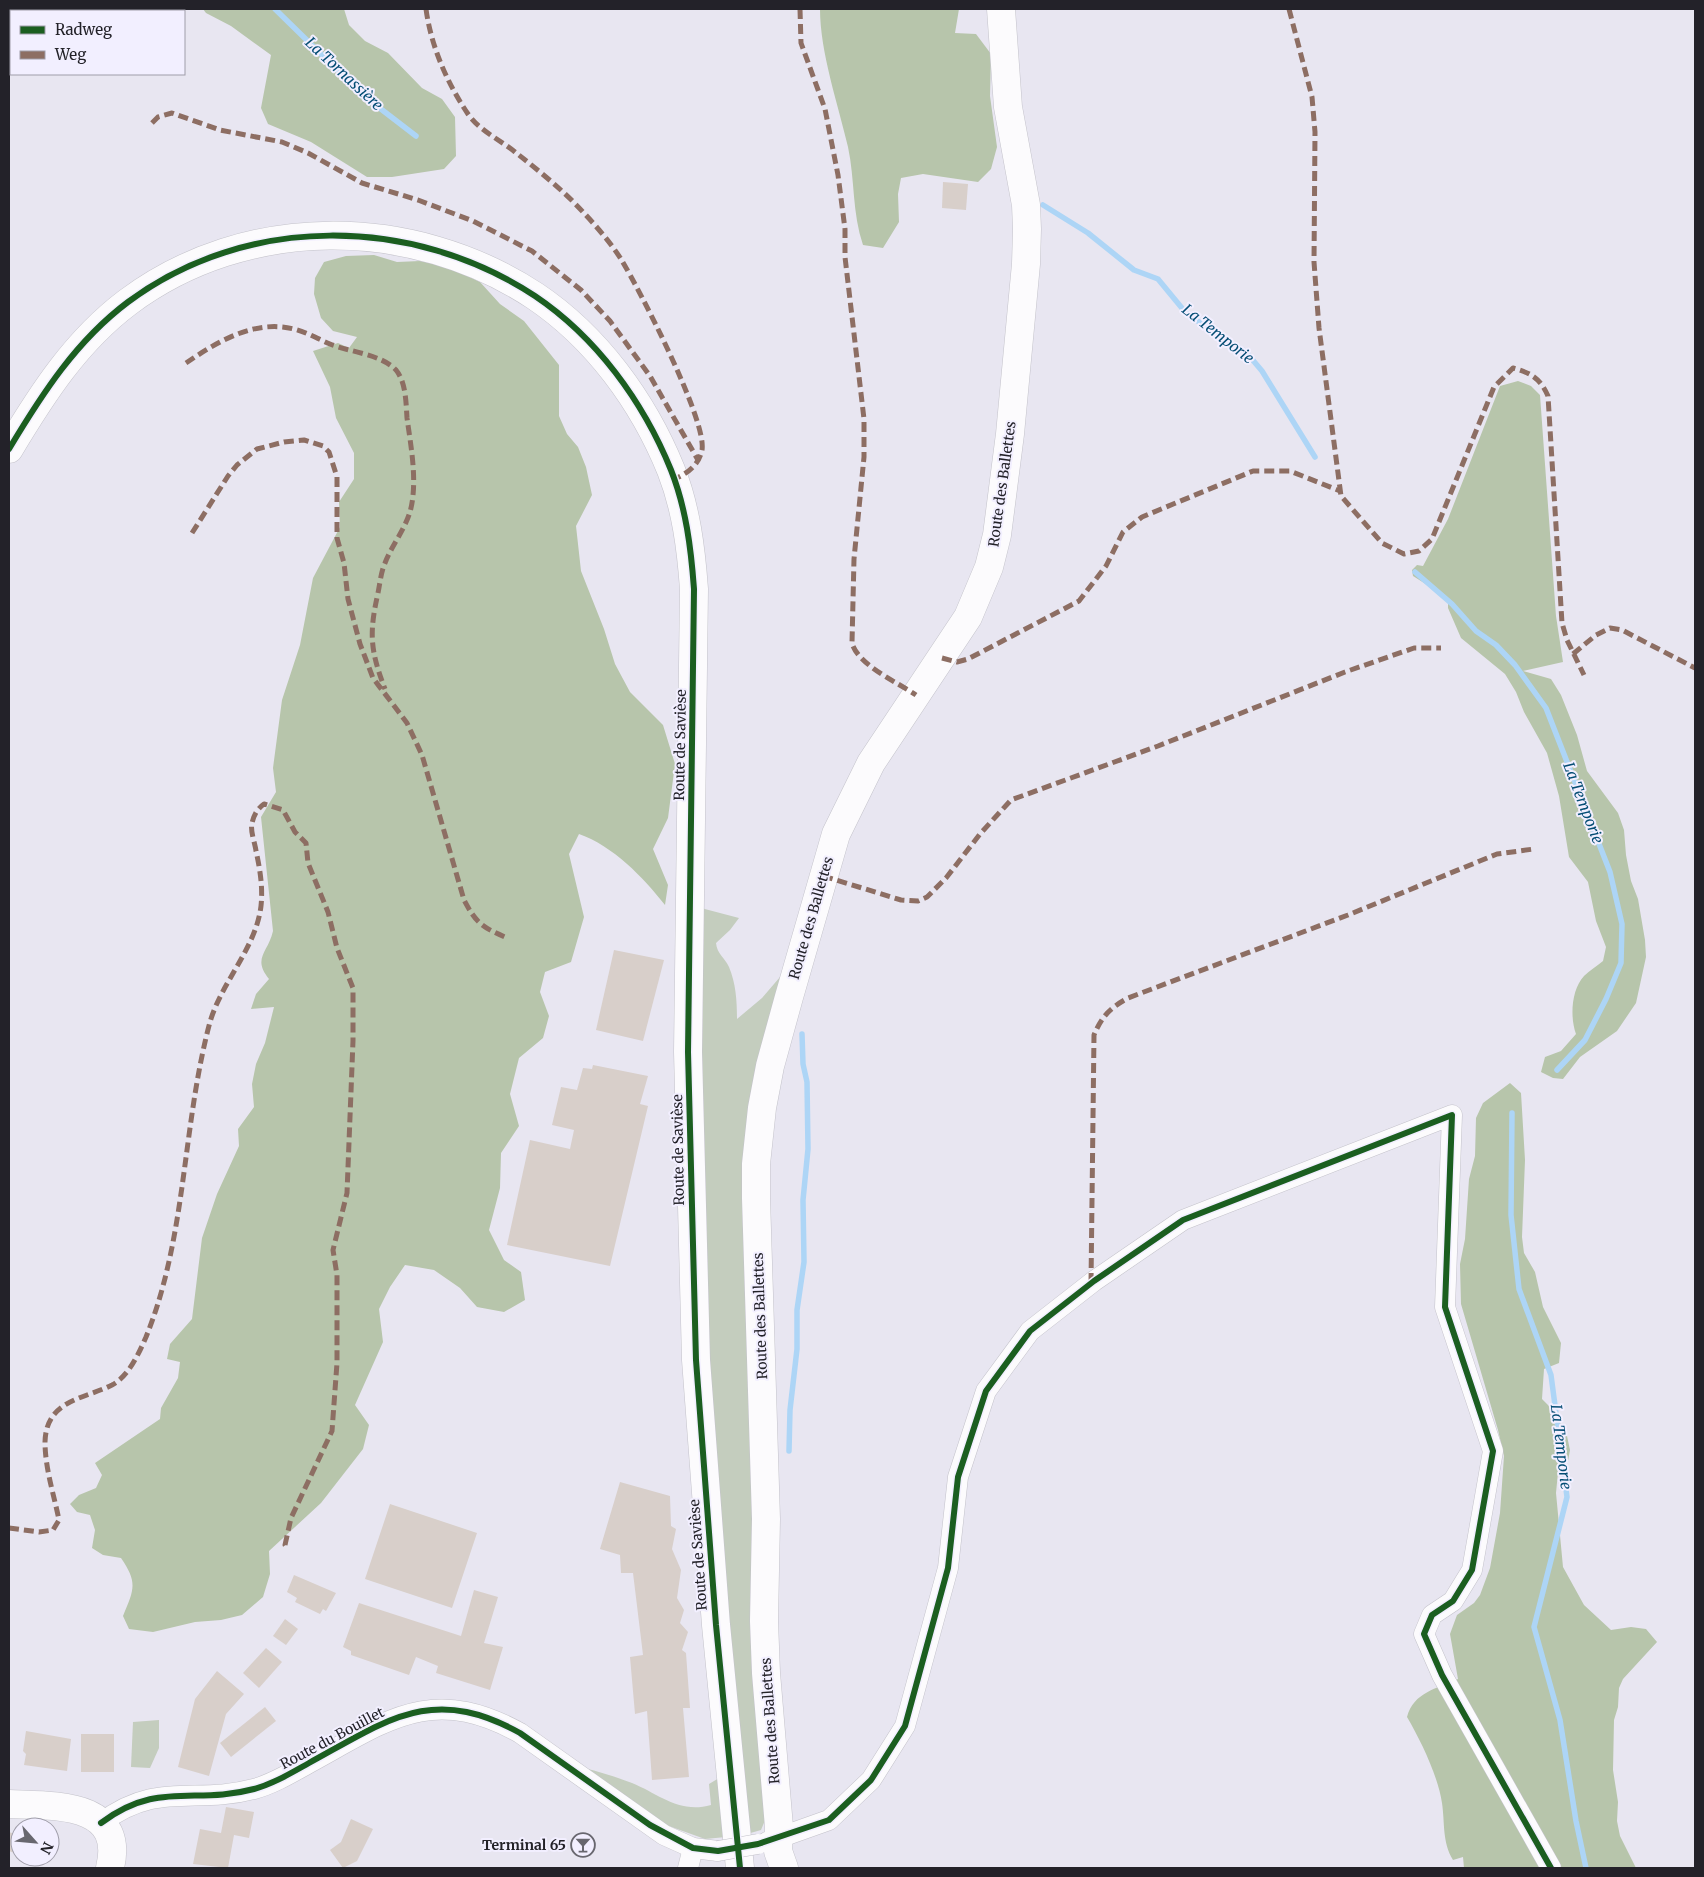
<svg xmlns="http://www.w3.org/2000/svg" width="1704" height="1877" font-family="Merriweather,serif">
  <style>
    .green { fill: #c4cdbe }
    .forest { fill: #b7c5ab }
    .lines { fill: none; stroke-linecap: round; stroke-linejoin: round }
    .stream { stroke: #add5f6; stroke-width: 5.5 }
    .building { fill: #d8cfca }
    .street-casing { stroke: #c3c2ca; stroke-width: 21 }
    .secondary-casing { stroke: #c3c2ca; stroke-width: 29 }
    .street { stroke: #fcfbfd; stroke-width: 20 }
    .secondary { stroke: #fcfbfd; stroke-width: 28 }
    .street-bridge-casing { stroke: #c3c2ca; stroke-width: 21; stroke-linecap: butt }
    .street-bridge { stroke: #fcfbfd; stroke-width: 20 }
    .quiet { stroke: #8d6e63; stroke-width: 5; stroke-dasharray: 10 5; stroke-linecap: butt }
    .cycleway-casing { stroke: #f2efff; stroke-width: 9 }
    .cycleway { stroke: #1b5e20; stroke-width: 6 }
    .labels { text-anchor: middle; stroke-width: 4; stroke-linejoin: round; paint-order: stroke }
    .street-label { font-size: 14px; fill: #232229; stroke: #f2efff }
    .poi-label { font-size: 14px; font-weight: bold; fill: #232229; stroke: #f2efff; text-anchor: end }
    .water-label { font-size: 15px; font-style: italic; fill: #044d74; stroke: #f2efff }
  </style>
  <rect width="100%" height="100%" fill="#e8e6f1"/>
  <g class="green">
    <path d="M701,908L739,918L730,930L716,943C717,954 725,958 729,967C736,984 737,1001 737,1019L762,998L780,977V990L770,1028L766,1818L761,1830L747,1834L712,1416L702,1158Z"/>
    <polygon points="159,1720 159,1748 150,1768 131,1767 133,1722"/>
    <path d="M584,1768C600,1772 616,1777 632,1783C659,1794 679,1814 711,1805L709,1784L719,1778L726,1837L705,1839L666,1825Z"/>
  </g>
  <g class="forest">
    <polygon points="203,9 344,9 349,25 365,41 388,53 422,88 442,99 455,117 456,156 444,169 392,177 367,177 311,142 268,124 261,108 271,55 231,26 206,13"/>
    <path d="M820,9H959L955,33L976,34L991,54L990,96L997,147L991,169L978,182L923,174L901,178L898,194L899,222L883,248L863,245C852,213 855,180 848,147C838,104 820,52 820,9Z"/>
    <path d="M374,255L397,262L420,261L447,266L480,282L500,304L524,321L559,365V416L567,434L578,447L586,467L592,495L576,526L581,571L604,629L615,664L630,692L663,725L675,764L668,818L653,849L668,885L665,905C643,877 613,846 579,834L569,854L584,917L571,962L545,972L540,992L549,1016L543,1038L519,1058L510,1094L519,1126L501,1153L500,1188L489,1230L504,1260L521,1272L525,1300L504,1312L477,1307L460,1288L434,1270L405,1265L390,1287L379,1309L383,1342L355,1405L369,1425L363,1449L321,1503L269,1551L270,1574L263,1597L242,1615L221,1620L195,1622L153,1632L129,1629L123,1616C134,1589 138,1583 121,1558L103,1555L92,1548L95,1530L90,1515L77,1512L70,1504L79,1495L96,1488L102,1475L95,1463L160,1419L161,1408L178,1378L180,1362L167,1359L170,1344L192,1319L202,1238L217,1194L239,1146L238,1129L254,1107L252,1084L256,1064L265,1043L274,1007L251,1009L256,994L269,979C252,958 268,953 273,931L261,817L276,792L273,768L282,700L300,645L313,578L340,527L339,502L354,479V453L336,418L330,387L313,351L338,343L349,348L357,337L333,331L321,318L314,294L315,278L324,262L346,256Z"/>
    <path d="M1518,381L1531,386L1540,395L1556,616L1563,662L1523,671L1551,679L1561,695L1577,735L1587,771L1618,813L1624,830L1626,855L1631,881L1638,899L1645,940L1646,957L1636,1003L1617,1031L1580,1057L1563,1079L1553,1078L1541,1072L1545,1057L1561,1051L1576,1034C1570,1018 1571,990 1584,976C1589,971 1597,966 1603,961L1606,947L1596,921L1588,882L1569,857L1559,796L1547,753L1524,712L1516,692L1505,674L1461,638L1448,608V598L1413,576L1412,570L1417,565L1423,566L1448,519L1500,386Z"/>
    <path d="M1510,1083L1521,1093L1525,1160L1522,1237L1524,1253L1535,1272L1543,1307L1561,1343L1559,1363L1544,1369L1542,1399L1553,1410L1567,1436L1570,1450L1568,1461L1558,1472L1556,1493L1563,1567L1584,1605L1611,1630L1631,1627L1646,1629L1657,1642L1623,1679L1619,1688L1618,1707L1614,1720L1613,1770L1618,1802L1617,1821L1620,1836L1636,1868H1464L1463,1857L1453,1860C1442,1842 1445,1823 1442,1803C1438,1776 1421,1741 1407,1717C1414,1692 1436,1689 1458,1679L1450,1634L1457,1615L1474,1603L1480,1595L1490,1568L1500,1513L1504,1456L1498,1430L1461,1304L1460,1264L1465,1239L1469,1179L1475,1156L1476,1118L1483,1103Z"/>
  </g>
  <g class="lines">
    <g class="stream">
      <polyline points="275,9 364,96 416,136"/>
      <polyline points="1043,205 1088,233 1134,270 1158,279 1186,313 1228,342 1246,352 1262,371 1315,457"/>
      <polyline points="1415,572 1452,604 1476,631 1496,645 1515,665 1546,708 1610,872 1622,924 1621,963 1606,999 1585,1040 1557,1070"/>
      <polyline points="1512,1113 1511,1215 1519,1289 1551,1375 1567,1497 1534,1627 1560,1720 1576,1821 1586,1868"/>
      <polyline points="789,1451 790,1410 797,1349 797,1310 804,1262 803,1200 808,1149 807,1082 803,1064 802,1034"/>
    </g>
  </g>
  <g class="building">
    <polygon points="943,182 968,184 966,210 942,208"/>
    <polygon points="614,950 664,960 643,1041 596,1030"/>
    <polygon points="593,1065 648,1076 640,1104 648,1106 610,1266 507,1245 530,1140 570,1149 574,1130 552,1125 561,1087 577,1090 583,1068 592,1069"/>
    <polygon points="620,1482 670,1496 671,1526 676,1529 672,1549 681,1570 677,1598 684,1610 680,1623 688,1632 682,1650 686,1653 690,1708 683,1708 689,1777 652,1780 647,1711 635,1714 630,1657 643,1655 633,1573 621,1573 620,1555 600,1549"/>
    <polygon points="390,1504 477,1533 452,1608 365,1579"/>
    <polygon points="294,1575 336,1593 326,1611 323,1609 320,1614 295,1602 297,1598 287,1592"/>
    <polygon points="474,1590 498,1597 484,1643 503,1647 490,1690 436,1673 438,1666 416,1657 409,1675 351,1655 351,1651 343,1647 359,1603 461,1636"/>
    <polygon points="285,1619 298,1629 286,1645 273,1636"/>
    <polygon points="266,1648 282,1662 259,1688 243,1673"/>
    <polygon points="217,1671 244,1694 226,1714 209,1776 178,1767 195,1699"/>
    <polygon points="265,1707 276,1721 231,1757 220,1743"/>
    <polygon points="26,1731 71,1739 67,1771 24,1765 26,1754 23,1751"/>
    <rect x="81" y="1734" width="33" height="38"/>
    <polygon points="226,1807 254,1812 249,1838 234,1835 228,1868 193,1864 200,1829 221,1833"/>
    <polygon points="351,1819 373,1829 357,1861 343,1868 330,1850 341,1842"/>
    <polygon points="9,1832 20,1836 20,1855 9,1851"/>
  </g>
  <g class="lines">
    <g class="street-casing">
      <g id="street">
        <path d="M101,1823C158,1780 195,1805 254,1789C273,1784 291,1773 309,1763C388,1720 432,1684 520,1733L664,1835L693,1848L718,1851"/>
        <polyline points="767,1842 829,1820 871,1780 905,1726 948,1568 958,1477 986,1391 1030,1331 1094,1281 1183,1220 1452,1115 1445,1307 1493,1451 1472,1570 1453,1601 1432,1615 1424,1634 1442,1675 1551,1868"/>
        <polyline points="688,1868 693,1848"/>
      </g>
    </g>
    <g class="secondary-casing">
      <g id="secondary">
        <path d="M9,449C42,394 76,341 128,302C246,214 412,215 535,296C596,337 643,401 671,470C686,508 691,548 694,589L688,1052L696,1360L716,1625L740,1868"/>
        <path d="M9,1804C53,1806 126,1801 110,1868"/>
        <polyline points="784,1868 778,1851 779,1827 766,1673 764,1621 766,1519 756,1198 756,1164 762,1108 770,1066 789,997 836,834 871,763 968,617 989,567 997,535 1010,434 1026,264 1027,229 1026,205 1008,107 1001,9"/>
      </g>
    </g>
    <use href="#street" class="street"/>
    <use href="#secondary" class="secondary"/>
    <g class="street-bridge-casing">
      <polyline id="street-bridge" points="718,1851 758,1844"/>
    </g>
    <use href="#street-bridge" class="street-bridge"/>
    <g class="quiet">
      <path d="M426,9C431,46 447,83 468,114C480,131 499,139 515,152C538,170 563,190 583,212C597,227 610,242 621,259C639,289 707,420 702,450C699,465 687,474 674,479"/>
      <path d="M800,9L801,43L825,109L838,175L845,229V257L864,419V457L854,559L852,643C858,665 897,682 916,695"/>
      <path d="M1289,9L1312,97L1315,132L1314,262L1319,328L1341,496L1382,543L1404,554L1419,551L1432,539L1494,387L1513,368C1531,373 1540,378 1548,396L1562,623L1567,640L1584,675"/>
      <polyline points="152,123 158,117 172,113 220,130 282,142 308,153 362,183 418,200 473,221 532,251 581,290 610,321 650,376 698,460"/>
      <path d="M186,363C217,342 254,319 294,329C306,332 318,339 330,344C349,352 381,354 396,370C406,382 406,403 407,418C411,447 418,483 410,512C404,531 392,545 385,563C381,572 380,583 378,593C369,633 370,650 385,689"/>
      <path d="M192,533L228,476L237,465L257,449L284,442L304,440L323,446L329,452L337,477V538L344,563L348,599L360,644L373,678L407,723L422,755L464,900C476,923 482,927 505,937"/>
      <polyline points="1573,654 1596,635 1610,628 1622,630 1695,668"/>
      <polyline points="942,658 957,662 968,659 1079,601 1106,566 1123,532 1142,517 1253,471 1290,471 1340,491"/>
      <polyline points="823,876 901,900 918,901 927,897 946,878 980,834 1011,800 1158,746 1345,672 1414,648 1441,648"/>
      <path d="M1091,1283L1094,1035C1102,1016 1110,1008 1128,998L1348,915L1497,854L1534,849"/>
      <path d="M9,1528L39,1532L53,1530L59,1520C54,1495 45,1468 45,1442C46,1400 84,1399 112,1385C129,1376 139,1353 146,1337C187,1236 182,1126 210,1022C222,981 256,948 261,906C263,887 260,869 256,851C255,843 250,831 252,823C254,815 257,809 264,804L283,810L295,832L306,843L308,863L328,912L337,948L353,988V1041L347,1193L333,1250L337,1275V1363L332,1431L291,1518L285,1545L288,1549"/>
    </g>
    <g class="cycleway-casing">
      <g id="cycleway">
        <path d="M9,449C42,394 76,341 128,302C246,214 412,215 535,296C596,337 643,401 671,470C686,508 691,548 694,589L688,1052L696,1360L716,1625L740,1868"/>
        <path d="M101,1823C158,1780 195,1805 254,1789C273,1784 291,1773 309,1763C388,1720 432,1684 520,1733L650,1825L693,1848L718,1851L758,1844L829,1820L871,1780L905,1726L948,1568L958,1477L986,1391L1030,1331L1094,1281L1183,1220L1452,1115L1445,1307L1493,1451L1472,1570L1453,1601L1432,1615L1424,1634L1442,1675L1551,1868"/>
      </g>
    </g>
    <use href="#cycleway" class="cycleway"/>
  </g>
  <defs>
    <g id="bar-ring" transform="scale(1.25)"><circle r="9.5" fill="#f2efff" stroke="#68676f" stroke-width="1.5"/><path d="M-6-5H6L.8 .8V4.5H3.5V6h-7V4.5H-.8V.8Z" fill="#68676f"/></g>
  </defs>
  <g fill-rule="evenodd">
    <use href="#bar-ring" x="583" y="1845"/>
  </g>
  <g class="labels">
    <g class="street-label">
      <text transform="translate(1002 484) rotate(-82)" y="5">Route des Ballettes</text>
      <text transform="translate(680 745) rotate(-89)" y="5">Route de Savièse</text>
      <text transform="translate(811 918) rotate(-74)" y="5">Route des Ballettes</text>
      <text transform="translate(678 1150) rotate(-91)" y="5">Route de Savièse</text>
      <text transform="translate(760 1316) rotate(-92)" y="5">Route des Ballettes</text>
      <text transform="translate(698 1555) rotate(-94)" y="5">Route de Savièse</text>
      <text transform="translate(770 1721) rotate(-94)" y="5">Route des Ballettes</text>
      <text transform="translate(332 1738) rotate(-28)" y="5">Route du Bouillet</text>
    </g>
    <g class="poi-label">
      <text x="566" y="1850">Terminal 65</text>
    </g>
    <g class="water-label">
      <text transform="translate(344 74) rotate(43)" y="5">La Tornassière</text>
      <text transform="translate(1218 334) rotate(38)" y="5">La Temporie</text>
      <text transform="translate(1583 803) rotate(69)" y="5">La Temporie</text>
      <text transform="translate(1561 1447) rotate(83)" y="5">La Temporie</text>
    </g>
  </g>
  <rect width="1704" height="1877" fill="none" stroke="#232229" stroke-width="20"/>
  <rect x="10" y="10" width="175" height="65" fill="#f2efff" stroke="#9f9da9"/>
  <rect x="20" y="26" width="25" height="8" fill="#1b5e20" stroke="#9f9da9"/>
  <text x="55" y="35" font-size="15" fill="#232229">Radweg</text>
  <rect x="20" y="51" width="25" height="8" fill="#8d6e63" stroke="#9f9da9"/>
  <text x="55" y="60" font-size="15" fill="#232229">Weg</text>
  <g transform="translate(35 1842) rotate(117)"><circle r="24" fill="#f2efff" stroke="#9f9da9"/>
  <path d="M0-4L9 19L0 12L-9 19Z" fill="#68676f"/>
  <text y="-8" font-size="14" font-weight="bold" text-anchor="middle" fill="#232229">N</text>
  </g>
</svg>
